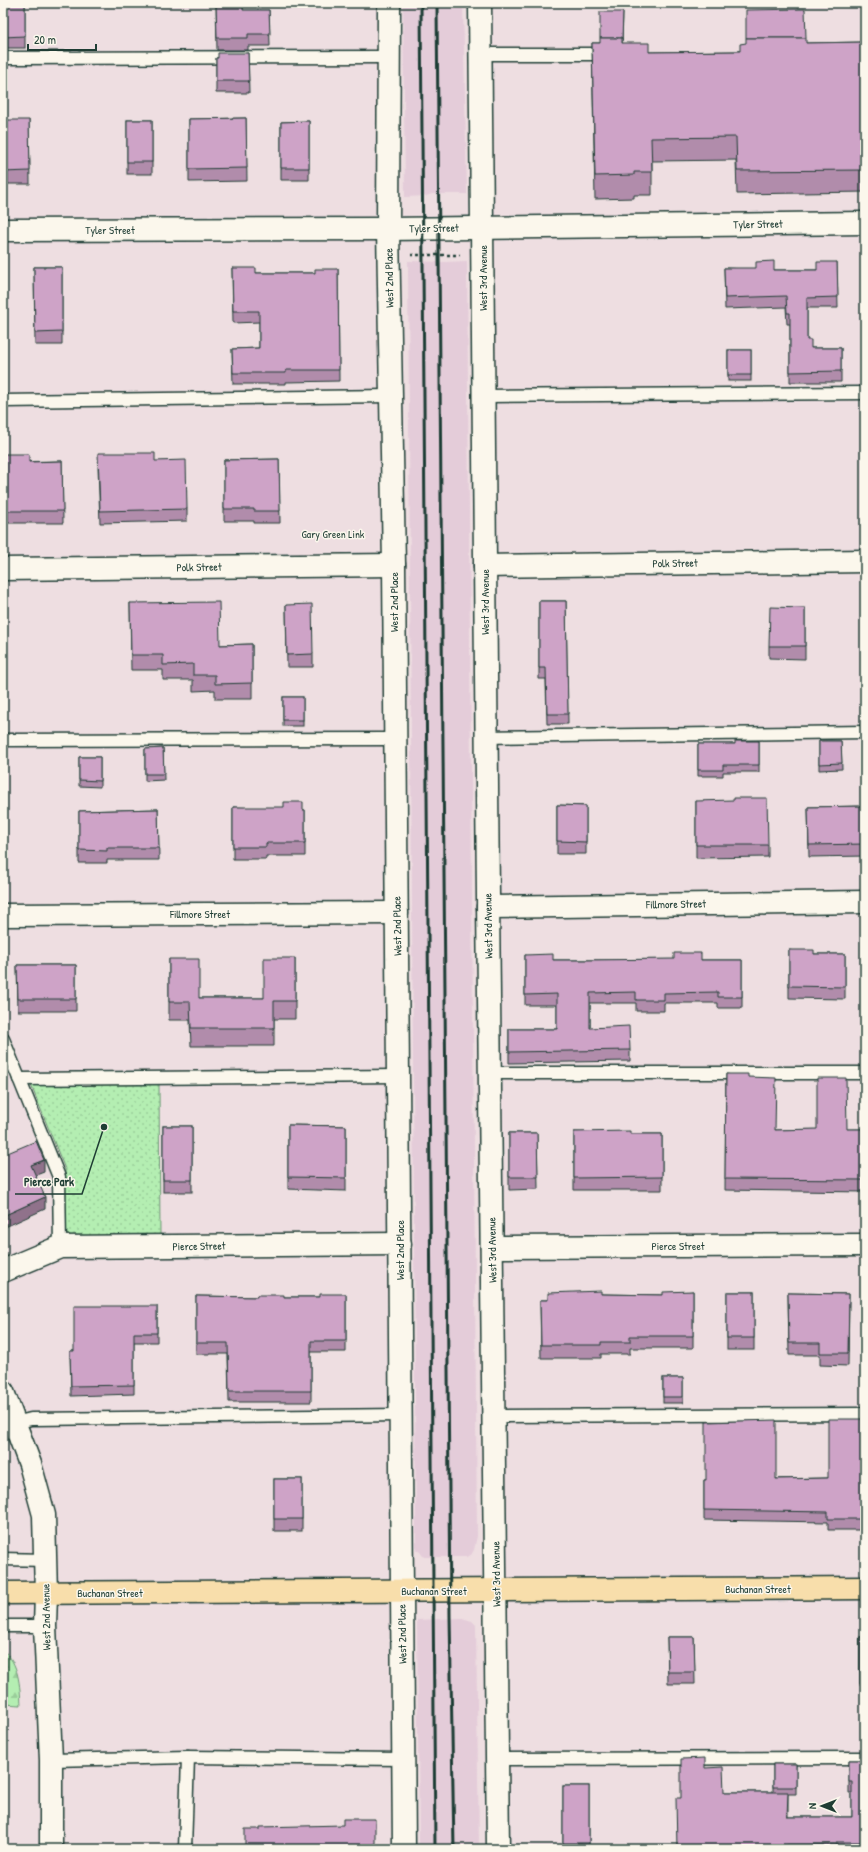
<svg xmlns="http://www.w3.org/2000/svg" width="868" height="1852" font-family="'Patrick Hand',sans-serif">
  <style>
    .built { fill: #e4ccd9 }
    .forest { fill: url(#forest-firs); stroke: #6a9673 }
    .park { fill: url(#park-dots); stroke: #6a9673 }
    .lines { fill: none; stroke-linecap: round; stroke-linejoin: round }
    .lane-casing { stroke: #1f3d34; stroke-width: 15 }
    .street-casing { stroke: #1f3d34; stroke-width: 25 }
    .secondary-casing { stroke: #1f3d34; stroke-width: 25 }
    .primary-casing { stroke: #1f3d34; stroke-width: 25 }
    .path { stroke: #1f3d34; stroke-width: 2.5; stroke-dasharray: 3 3; stroke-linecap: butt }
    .lane { stroke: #fbf7ec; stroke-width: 12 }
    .street { stroke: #fbf7ec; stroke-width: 22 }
    .secondary { stroke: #fbf7ec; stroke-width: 22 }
    .primary { stroke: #f8deab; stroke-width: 22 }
    .rail { stroke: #1f3d34; stroke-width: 3 }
    .wall { fill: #b18cab; stroke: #1f3d34 }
    .shaded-wall { fill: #90728b; stroke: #1f3d34 }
    .building { fill: #cea3c7; stroke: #1f3d34 }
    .labels { text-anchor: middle; stroke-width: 3; stroke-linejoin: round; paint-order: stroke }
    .street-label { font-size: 11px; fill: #1f3d34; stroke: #fbf7ec }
    .leader { fill: none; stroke: #1f3d34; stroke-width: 1.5 }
    .callout-dot { fill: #1f3d34; stroke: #fbf7ec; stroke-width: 1.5 }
    .callout-label { font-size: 12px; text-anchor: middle; font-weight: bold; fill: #1f3d34; stroke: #fbf7ec; stroke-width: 3; stroke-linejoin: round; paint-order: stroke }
  </style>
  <defs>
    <pattern id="forest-firs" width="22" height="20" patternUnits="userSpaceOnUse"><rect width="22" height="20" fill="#b4eeb2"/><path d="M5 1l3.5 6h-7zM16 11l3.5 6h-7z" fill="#9acd9a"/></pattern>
    <pattern id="park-dots" width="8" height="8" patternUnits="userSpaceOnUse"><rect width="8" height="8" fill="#b4eeb2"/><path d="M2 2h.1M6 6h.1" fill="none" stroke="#9acd9a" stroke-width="1.8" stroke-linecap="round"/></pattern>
  </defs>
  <rect width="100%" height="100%" fill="#eedee1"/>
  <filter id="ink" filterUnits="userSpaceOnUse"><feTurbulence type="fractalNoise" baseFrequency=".025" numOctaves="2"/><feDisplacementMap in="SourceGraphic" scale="8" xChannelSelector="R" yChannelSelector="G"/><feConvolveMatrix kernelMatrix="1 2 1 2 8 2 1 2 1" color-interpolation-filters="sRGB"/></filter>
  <g filter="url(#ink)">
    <g class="built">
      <polygon points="403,3 463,3 467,194 432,194 426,196 405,197"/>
      <polygon points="408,261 445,262 467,261 477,1536 474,1550 471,1555 466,1557 424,1557 419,1551 416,1551"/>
      <polygon points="462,1618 472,1621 476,1625 479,1849 419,1849 417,1620"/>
    </g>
    <path class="forest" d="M3,1650C19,1663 20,1686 21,1705L3,1704Z"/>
    <polygon class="park" points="159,1084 160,1236 65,1236 65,1169 31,1085"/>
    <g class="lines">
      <g class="lane-casing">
        <g id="lane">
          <polyline points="480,54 607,54"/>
          <polyline points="3,58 389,57"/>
          <polyline points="484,396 865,393"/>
          <polyline points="3,401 391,396"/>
          <polyline points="485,737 865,732"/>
          <polyline points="3,740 396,739"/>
          <polyline points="3,1039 59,1177 60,1247"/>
          <polyline points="490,1073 865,1073"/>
          <polyline points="19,1079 399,1076"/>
          <polyline points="495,1416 865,1414"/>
          <polyline points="15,1423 31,1419 401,1415"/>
          <polyline points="3,1559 45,1560"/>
          <polyline points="3,1626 45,1626"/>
          <polyline points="497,1759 865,1758"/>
          <polyline points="51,1760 188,1757 403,1759"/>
          <polyline points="185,1849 188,1757"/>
        </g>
      </g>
      <g class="street-casing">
        <g id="street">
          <polyline points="389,3 388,229 394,565 404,1849"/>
          <path d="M480,3C484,618 492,1234 498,1849"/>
          <polyline points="3,230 388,229 865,223"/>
          <polyline points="485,566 865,561"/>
          <polyline points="3,569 394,565"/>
          <polyline points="488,907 865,902"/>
          <polyline points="3,915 397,913"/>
          <polyline points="492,1247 865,1245"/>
          <polyline points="3,1271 60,1247 400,1244"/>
          <polyline points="3,1392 30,1464 44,1515 46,1594"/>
        </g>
      </g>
      <g class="secondary-casing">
        <polyline id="secondary" points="46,1594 45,1626 51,1760 51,1849"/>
      </g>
      <g class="primary-casing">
        <polyline id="primary" points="3,1593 865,1588"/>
      </g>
      <polyline class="path" points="411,255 460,255"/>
      <use href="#lane" class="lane"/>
      <use href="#street" class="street"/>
      <use href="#secondary" class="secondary"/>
      <use href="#primary" class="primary"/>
      <g class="rail">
        <polyline points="421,3 435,1849"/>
        <polyline points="437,3 450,1616 454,1849"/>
      </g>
    </g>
    <g class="wall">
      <rect x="3" y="3" width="22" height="45"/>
      <polygon points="216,3 243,3 243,10 269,10 270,46 248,46 248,50 217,50"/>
      <polygon points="623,12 622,43 649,52 740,51 806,43 865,42 865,192 737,194 736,160 652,161 652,195 634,195 634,198 595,199 592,43 600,43"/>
      <polygon points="248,53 249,93 216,93 216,58"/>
      <polygon points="246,118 247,181 189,182 189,119"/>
      <polygon points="29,120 30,184 3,184 3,156"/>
      <rect x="127" y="120" width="25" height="54"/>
      <polygon points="309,121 309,180 281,180 281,122"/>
      <polygon points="837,262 838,308 807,308 807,340 811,348 841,348 841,382 790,382 790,324 787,324 786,307 725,309 724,268 774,270 817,270"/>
      <polygon points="34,267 62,267 62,345 35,345"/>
      <polygon points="232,268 256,273 315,273 338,269 339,381 286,382 286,384 233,384 232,349 259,348 259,322 233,323"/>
      <rect x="728" y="350" width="23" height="31"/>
      <polygon points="279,459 280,523 254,523 254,521 224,521 224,460"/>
      <polygon points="62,461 63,523 6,523 6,517 3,517 3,462"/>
      <polygon points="155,461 187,509 187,521 100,523 98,466"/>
      <polygon points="539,601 566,601 568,724 547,724 546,679 539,679"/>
      <polygon points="130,603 220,645 252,644 252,699 215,699 215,690 193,691 193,680 163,680 163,670 131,670"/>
      <polygon points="286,605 313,654 313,667 287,667"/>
      <polygon points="805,608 805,659 769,658 769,646"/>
      <rect x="283" y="697" width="20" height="29"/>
      <polygon points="759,741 759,772 723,772 723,776 698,776 698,744 735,744"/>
      <polygon points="819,741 841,741 842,769 819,770"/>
      <polygon points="163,748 164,780 145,781 145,749"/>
      <polygon points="79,757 100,757 100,787 79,786"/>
      <polygon points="696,801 768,845 768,857 696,858"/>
      <polygon points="557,805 586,806 586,854 557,854"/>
      <polygon points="865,806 865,856 809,857 808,807"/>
      <polygon points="233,807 305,810 305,856 266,856 266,859 233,859"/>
      <polygon points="158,809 159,860 107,860 107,863 79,863 79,811"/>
      <polygon points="789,950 814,954 845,954 845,999 789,998"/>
      <polygon points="525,955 553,960 742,960 742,1008 718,1008 718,1003 664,1003 664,1011 636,1011 636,1003 590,1003 590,1028 630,1050 630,1061 509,1063 509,1029 557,1029 557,1005 525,1005"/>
      <polygon points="295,958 295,1019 274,1019 274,1046 191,1046 190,1020 169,1020 169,959 199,998 264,998"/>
      <polygon points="17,965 76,965 76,1011 18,1011"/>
      <polygon points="726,1074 748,1077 775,1130 865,1129 865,1192 725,1190"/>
      <polygon points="288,1125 346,1126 346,1191 288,1189"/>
      <rect x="163" y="1126" width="29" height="66"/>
      <polygon points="574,1132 630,1134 662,1134 662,1190 574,1190"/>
      <polygon points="509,1133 537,1133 538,1189 509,1190"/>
      <polygon points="693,1291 693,1348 630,1348 630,1354 601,1354 601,1358 541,1358 540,1300 548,1300 601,1294 663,1295"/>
      <rect x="727" y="1292" width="27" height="58"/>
      <polygon points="788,1293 849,1294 848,1366 820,1365 820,1355 789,1355"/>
      <polygon points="346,1294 346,1352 311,1352 311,1402 229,1402 228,1354 196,1354 196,1296 257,1297 320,1297"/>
      <polygon points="157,1306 157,1342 134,1342 134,1394 71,1396 70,1351 74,1351"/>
      <rect x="663" y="1378" width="20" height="25"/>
      <polygon points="865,1419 865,1530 828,1530 828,1522 704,1520 704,1480 828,1478"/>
      <rect x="274" y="1479" width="28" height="52"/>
      <polygon points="667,1637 694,1637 695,1684 668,1684"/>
      <rect x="860" y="1637" width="5" height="47"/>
      <polygon points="849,1760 865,1760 865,1849 677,1849 681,1798 705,1768 724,1792 773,1792 773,1764 796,1764 796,1794 788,1794 788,1817 852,1817 852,1793 849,1793"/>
      <rect x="563" y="1786" width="26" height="63"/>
    </g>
    <g class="shaded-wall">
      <polygon points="44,1160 44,1172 31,1177 31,1165"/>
      <polygon points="45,1197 45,1209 3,1228 3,1216"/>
    </g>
    <g class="building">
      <polygon points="3,3 25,3 25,36 3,37"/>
      <polygon points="216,3 243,3 243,10 269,10 270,34 248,34 248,38 217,38"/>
      <polygon points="805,9 806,38 746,38 746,10"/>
      <polygon points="600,12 623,12 622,40 622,38 600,38"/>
      <polygon points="600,38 622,38 622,43 649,43 649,52 740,51 740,44 746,43 746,38 806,38 806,43 865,42 865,170 737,171 736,137 651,138 652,172 634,172 634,175 595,176 592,43 600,43"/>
      <polygon points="218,53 248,53 249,81 216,81 216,58 218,58"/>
      <polygon points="246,118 247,168 189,169 189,119"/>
      <polygon points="3,120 29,120 30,171 3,172"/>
      <rect x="127" y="120" width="25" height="42"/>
      <polygon points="309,121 309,168 281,168 281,122"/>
      <polygon points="774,261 774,270 817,270 817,262 837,262 838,297 807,298 807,340 811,340 811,348 841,348 841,371 790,372 790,313 787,313 786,296 725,298 724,268 756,268 756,262"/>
      <polygon points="34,267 62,267 62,332 35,333"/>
      <polygon points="232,268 256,268 256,273 315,273 315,269 338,269 339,370 286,370 286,373 233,373 232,349 259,348 259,311 233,311"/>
      <rect x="728" y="350" width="23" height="25"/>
      <polygon points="98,453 155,453 155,461 186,460 187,509 100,511"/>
      <polygon points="5,454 29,454 29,462 62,461 63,511 6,511 6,505 3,505 3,462 5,462"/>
      <polygon points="279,459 280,511 254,511 254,509 224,509 224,460"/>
      <polygon points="539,601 566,601 568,714 547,714 546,668 539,668"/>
      <polygon points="219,602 220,645 252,644 252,683 215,684 215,675 193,675 193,664 163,665 163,655 131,655 130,603"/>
      <polygon points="312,604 313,654 287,655 286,605"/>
      <polygon points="770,607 805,608 805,646 769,646"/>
      <rect x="283" y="697" width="20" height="23"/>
      <polygon points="735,741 759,741 759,765 723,765 723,770 698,770 698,744 735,744"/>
      <polygon points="819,741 841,741 842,763 819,764"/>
      <polygon points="163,748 164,774 145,774 145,749"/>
      <polygon points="79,757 100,757 100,781 79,780"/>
      <polygon points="734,798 767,798 768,845 696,845 696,801 734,800"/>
      <polygon points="284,802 303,802 303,810 305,810 305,843 266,843 266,847 233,847 233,807 284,807"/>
      <polygon points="557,805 586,806 586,842 557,841"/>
      <polygon points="865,806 865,844 809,845 808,807"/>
      <polygon points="158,809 159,848 107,848 107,851 79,850 79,811"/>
      <polygon points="789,950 814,950 814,954 845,954 845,987 789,986"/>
      <polygon points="674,953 701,953 701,960 742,960 742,997 718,997 718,992 664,993 664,1000 636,1000 636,992 590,993 590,1028 629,1026 630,1050 509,1052 509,1029 557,1029 557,994 525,995 525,955 553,954 553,960 585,960 674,959"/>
      <polygon points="264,958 295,958 295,1001 274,1001 274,1028 191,1028 190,1002 169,1002 169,959 199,959 199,998 264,998"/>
      <polygon points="17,965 76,965 76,999 18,999"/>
      <polygon points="726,1074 748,1074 748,1077 776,1078 775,1130 817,1129 817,1078 846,1078 847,1129 865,1129 865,1180 725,1179"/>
      <polygon points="288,1125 346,1126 346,1178 288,1177"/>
      <rect x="163" y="1126" width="29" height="54"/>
      <polygon points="630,1131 630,1134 662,1134 662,1177 574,1178 574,1132"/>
      <polygon points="509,1133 537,1133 538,1177 509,1177"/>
      <polygon points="36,1141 44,1160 31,1165 45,1197 3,1216 3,1155"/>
      <polygon points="601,1291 601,1294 663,1295 663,1292 693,1291 693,1336 630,1336 630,1342 601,1342 601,1345 541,1345 540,1300 548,1300 548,1293"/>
      <rect x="727" y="1292" width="27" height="46"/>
      <polygon points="788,1293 849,1294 848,1353 820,1353 820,1343 789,1343"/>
      <polygon points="320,1294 346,1294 346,1341 311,1341 311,1391 229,1391 228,1343 196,1343 196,1296 257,1297 257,1295 284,1295 284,1297 320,1297"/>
      <polygon points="74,1306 157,1306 157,1333 134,1333 134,1385 71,1386 70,1351 74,1351"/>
      <rect x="663" y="1378" width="20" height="19"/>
      <polygon points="828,1419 865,1419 865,1519 828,1519 828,1512 704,1510 704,1480 706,1480 706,1422 776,1420 776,1479 828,1478"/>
      <rect x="274" y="1479" width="28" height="40"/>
      <polygon points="667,1637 694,1637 695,1672 668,1672"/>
      <rect x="860" y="1637" width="5" height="34"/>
      <polygon points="705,1758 705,1768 723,1767 724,1792 788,1792 787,1817 852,1817 852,1782 849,1782 849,1760 865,1760 865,1842 837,1842 837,1845 787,1845 787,1849 677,1849 676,1798 681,1798 681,1759"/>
      <rect x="773" y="1764" width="23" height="23"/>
      <rect x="563" y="1786" width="26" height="57"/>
      <polygon points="343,1819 375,1819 375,1849 245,1849 245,1829 260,1829 260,1827 343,1825"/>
    </g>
  </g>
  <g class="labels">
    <g class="street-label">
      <text transform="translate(758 224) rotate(-1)" y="4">Tyler Street</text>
      <text transform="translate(434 228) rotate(-1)" y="4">Tyler Street</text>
      <text x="110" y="234">Tyler Street</text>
      <text transform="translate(389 278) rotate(-91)" y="4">West 2nd Place</text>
      <text transform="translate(483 278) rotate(-90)" y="4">West 3rd Avenue</text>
      <text x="333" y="538">Gary Green Link</text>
      <text transform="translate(675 563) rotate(-1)" y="4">Polk Street</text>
      <text transform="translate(199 567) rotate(-1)" y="4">Polk Street</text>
      <text transform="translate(394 602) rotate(-90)" y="4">West 2nd Place</text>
      <text transform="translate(485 602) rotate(-90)" y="4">West 3rd Avenue</text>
      <text transform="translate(676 904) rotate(-1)" y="4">Fillmore Street</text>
      <text x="200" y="918">Fillmore Street</text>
      <text transform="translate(397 926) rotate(-91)" y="4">West 2nd Place</text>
      <text transform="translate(488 926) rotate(-91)" y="4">West 3rd Avenue</text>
      <text transform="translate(199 1246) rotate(-1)" y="4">Pierce Street</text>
      <text x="678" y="1250">Pierce Street</text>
      <text transform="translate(400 1250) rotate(-90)" y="4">West 2nd Place</text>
      <text transform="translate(492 1250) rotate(-91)" y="4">West 3rd Avenue</text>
      <text transform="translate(496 1574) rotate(-91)" y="4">West 3rd Avenue</text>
      <text x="758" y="1593">Buchanan Street</text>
      <text x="434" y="1595">Buchanan Street</text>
      <text x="110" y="1597">Buchanan Street</text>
      <text transform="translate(46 1617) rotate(-91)" y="4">West 2nd Avenue</text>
      <text transform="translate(402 1634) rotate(-91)" y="4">West 2nd Place</text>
    </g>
  </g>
  <path class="leader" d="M104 1127L82 1194H15"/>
  <circle class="callout-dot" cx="104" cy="1127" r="4"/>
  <g class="callout-label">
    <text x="49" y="1186">Pierce Park</text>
  </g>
  <rect width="868" height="1852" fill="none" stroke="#fbf7ec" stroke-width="16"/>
  <rect x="8" y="8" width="852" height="1836" fill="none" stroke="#1f3d34" stroke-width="1.5" filter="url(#ink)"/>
  <g transform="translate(822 1806) rotate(270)" stroke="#fbf7ec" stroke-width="3" paint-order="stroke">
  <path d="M0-3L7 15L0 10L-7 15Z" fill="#1f3d34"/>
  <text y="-6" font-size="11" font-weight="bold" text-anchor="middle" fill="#1f3d34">N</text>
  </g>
  <path d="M28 44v6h68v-6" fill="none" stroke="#1f3d34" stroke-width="2"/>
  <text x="34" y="44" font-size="12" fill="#1f3d34" stroke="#fbf7ec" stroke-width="3" paint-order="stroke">20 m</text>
</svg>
